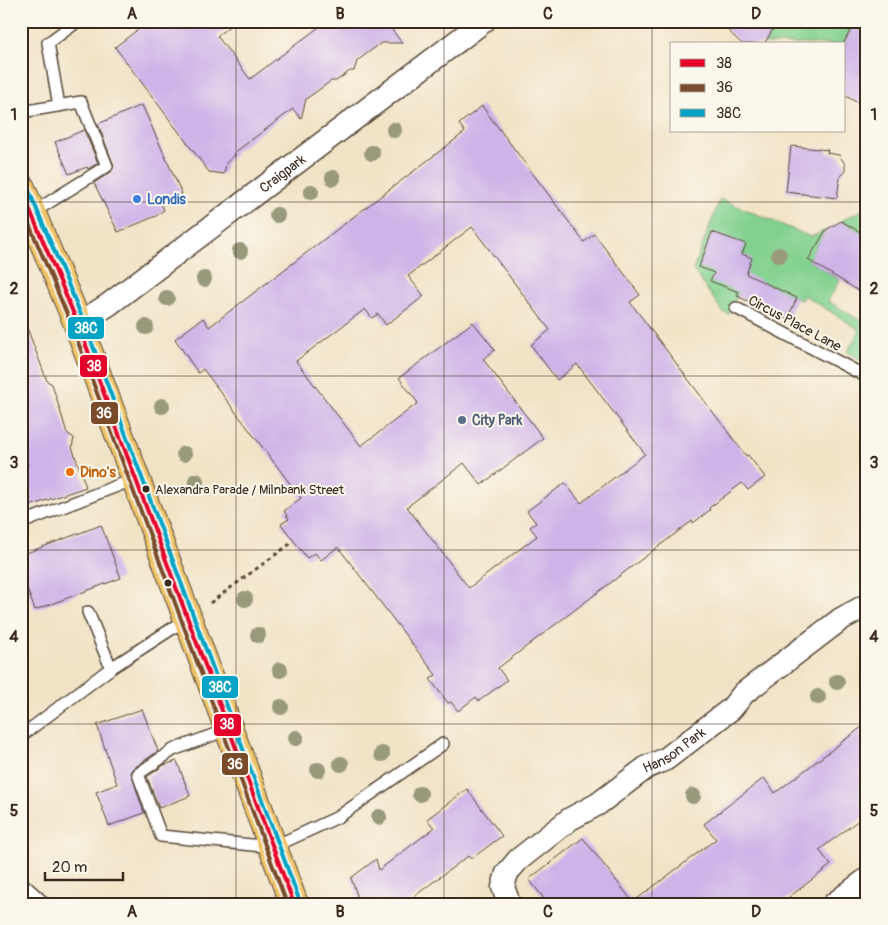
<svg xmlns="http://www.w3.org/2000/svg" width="888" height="925" font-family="Pangolin,sans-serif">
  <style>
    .green { fill: #83d18f; stroke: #5f7e56 }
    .building { fill: #ceb3e8; fill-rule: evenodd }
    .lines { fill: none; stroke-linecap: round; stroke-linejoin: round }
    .service-casing { stroke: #564637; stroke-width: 14 }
    .minor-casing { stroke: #564637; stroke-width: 25 }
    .primary-casing { stroke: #564637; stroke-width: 30 }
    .path { stroke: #564637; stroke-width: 3; stroke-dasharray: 4 4; stroke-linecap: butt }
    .service { stroke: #fff; stroke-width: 11 }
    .minor { stroke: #fff; stroke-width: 22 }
    .primary { stroke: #efc469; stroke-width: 28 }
    .bus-1-casing { stroke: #fbf7ec; stroke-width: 8 }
    .bus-2-casing { stroke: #fbf7ec; stroke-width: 8 }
    .bus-3-casing { stroke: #fbf7ec; stroke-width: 8 }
    .bus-1 { stroke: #e4002b; stroke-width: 4 }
    .bus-2 { stroke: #7a4b2a; stroke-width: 4 }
    .bus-3 { stroke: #03a3c5; stroke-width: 4 }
    .tree { fill: #99997c }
    .grid { fill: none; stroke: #3b2a1e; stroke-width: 1; stroke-opacity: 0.55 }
    .shop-dot { fill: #3f7fe0; stroke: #fbf7ec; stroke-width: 2 }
    .service-dot { fill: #5c6f8a; stroke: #fbf7ec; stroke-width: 2 }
    .food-dot { fill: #e8710a; stroke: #fbf7ec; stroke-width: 2 }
    .bus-dot { fill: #3b2a1e; stroke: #fbf7ec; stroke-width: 2 }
    .labels { text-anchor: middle; stroke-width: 4; stroke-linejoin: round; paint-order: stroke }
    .bus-label { font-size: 13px; fill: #3b2a1e; stroke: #fbf7ec; text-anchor: start }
    .street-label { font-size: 14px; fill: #3b2a1e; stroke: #fbf7ec }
    .shop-label { font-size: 14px; font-weight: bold; fill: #366cbe; stroke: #fbf7ec; text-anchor: start }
    .service-label { font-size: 14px; font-weight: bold; fill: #4e5e75; stroke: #fbf7ec; text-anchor: start }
    .food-label { font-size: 14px; font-weight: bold; fill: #c56008; stroke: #fbf7ec; text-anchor: start }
    .line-badge { stroke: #fbf7ec; stroke-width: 2 }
    .badge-label { font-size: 14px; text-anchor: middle; font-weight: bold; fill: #fff }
    .neatline { fill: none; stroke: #3b2a1e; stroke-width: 2 }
    .grid-label { font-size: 16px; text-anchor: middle; font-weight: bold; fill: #3b2a1e }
  </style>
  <rect width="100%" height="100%" fill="#fbf7ec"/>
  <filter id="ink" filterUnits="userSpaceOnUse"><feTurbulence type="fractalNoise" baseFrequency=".02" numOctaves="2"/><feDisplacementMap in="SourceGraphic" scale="10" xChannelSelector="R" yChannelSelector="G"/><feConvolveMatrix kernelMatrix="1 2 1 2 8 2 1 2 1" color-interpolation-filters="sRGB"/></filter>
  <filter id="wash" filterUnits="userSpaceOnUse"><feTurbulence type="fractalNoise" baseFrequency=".0096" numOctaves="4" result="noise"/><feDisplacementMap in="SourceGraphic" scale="20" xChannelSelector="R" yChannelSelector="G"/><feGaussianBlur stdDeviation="1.12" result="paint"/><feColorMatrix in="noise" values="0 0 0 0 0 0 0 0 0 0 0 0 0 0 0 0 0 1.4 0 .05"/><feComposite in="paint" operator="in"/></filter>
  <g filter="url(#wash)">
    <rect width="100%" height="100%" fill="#f1e3c6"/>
    <g class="green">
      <polygon points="778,21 867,21 855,22 843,44 764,44"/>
      <polygon points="720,199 811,237 826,230 808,260 840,280 828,301 861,321 867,313 867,363 847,352 860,330 804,295 801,300 747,275 729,314 723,312 693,270"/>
      <polygon points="867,207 867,233 864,234 841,221"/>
    </g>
    <g id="blocks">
      <g class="building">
        <polygon points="149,21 236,21 217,36 250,79 327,21 385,21 402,43 381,43 357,61 354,71 350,71 336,81 331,81 306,99 301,119 293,109 234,153 235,155 226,163 224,174 209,172 115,47"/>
        <polygon points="718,21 778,21 764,44 742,44"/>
        <polygon points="856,21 867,21 867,108 844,95 844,42"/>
        <polygon points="142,105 182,194 161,203 164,210 156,216 118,232 94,183 111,172 114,166 98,124"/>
        <path d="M482,106L584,242L594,234L626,276L640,295L630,302L746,456L748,455L765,477L748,490L742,483L709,508L710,510L693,523L692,521L498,668L507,680L479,701L476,697L458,711L451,702L448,703L430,679L436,675L338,547L321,560L315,553L307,558L281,524L289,519L284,511L301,498L203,369L198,373L175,339L203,318L209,327L465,132L459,124ZM472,227L550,330L531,345L557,380L577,364L645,454L581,503L565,483L527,511L536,523L530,527L537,536L469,588L407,507L464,463L481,485L543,438L483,359L495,350L473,322L399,378L418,403L361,446L296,361L365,309L372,318L378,314L386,325L424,296L408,276Z"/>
        <polygon points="84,130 98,163 88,169 87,167 69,174 55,142"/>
        <polygon points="791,146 828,150 827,153 839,155 845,164 845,171 840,176 837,198 786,192"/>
        <polygon points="841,221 867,236 867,296 808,260 826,230"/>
        <polygon points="712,232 746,244 742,254 752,258 746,274 797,298 787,319 737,296 739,292 710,281 714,273 699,267"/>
        <polygon points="23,317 47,381 52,384 67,433 74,438 72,447 86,487 21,509 21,467 28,465 21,446"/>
        <polygon points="101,525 121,578 35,610 21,573 21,555"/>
        <polygon points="142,709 158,751 134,768 131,773 144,813 109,826 96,792 117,784 97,725"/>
        <polygon points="867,723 867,814 819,850 831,865 780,904 548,904 529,879 583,838 633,902 716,839 704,824 764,778 775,793"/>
        <polygon points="177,761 190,796 159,808 147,777 164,765"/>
        <polygon points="467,789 502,836 471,859 468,856 404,904 360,904 351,878 376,859 379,870 434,828 427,819"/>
      </g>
    </g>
  </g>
  <g filter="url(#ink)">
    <use href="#blocks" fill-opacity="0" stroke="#564637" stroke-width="1"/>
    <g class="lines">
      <g class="service-casing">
        <g id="service">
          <polyline points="59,106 48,43 78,21"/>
          <polyline points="21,112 81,102 107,166 32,213"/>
          <polyline points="736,308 867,377"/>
          <polyline points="21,523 135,479"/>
          <polyline points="88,612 111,668"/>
          <polyline points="229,729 173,750 138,774 161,836 273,847 338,817 443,744"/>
          <polyline points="21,736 111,668 187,619"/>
          <polyline points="21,882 45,904"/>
        </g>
      </g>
      <g class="minor-casing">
        <g id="minor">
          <path id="s1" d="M78,324L108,305L484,21"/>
          <path id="s2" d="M509,904L503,887L507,873L518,860L570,819L598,804L647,767L666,759L731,709L744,693L841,619L867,605"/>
          <polyline points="834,904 867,879"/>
        </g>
      </g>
      <g class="primary-casing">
        <polyline id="primary" points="21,188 78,324 294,904"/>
      </g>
      <polyline class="path" points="210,603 294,541"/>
      <use href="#service" class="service"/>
      <use href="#minor" class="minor"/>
      <use href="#primary" class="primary"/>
      <g class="bus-1-casing">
        <polyline id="bus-1" points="21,189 78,324 294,904"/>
      </g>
      <g class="bus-2-casing">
        <polyline id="bus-2" points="21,205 72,326 287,904"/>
      </g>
      <g class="bus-3-casing">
        <polyline id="bus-3" points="27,186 84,322 300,902"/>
      </g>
      <use href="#bus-1" class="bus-1"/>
      <use href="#bus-2" class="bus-2"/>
      <use href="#bus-3" class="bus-3"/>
    </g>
    <g class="tree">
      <circle cx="394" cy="130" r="8"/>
      <circle cx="372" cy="153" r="8"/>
      <circle cx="333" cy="178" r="8"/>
      <circle cx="311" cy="192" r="8"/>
      <circle cx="277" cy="215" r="8"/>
      <circle cx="240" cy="251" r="8"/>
      <circle cx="779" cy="255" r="8"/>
      <circle cx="204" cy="279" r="8"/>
      <circle cx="167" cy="298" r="8"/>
      <circle cx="146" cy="327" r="8"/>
      <circle cx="162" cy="406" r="8"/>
      <circle cx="184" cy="454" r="8"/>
      <circle cx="196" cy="481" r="8"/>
      <circle cx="245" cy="599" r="8"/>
      <circle cx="258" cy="635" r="8"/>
      <circle cx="280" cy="670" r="8"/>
      <circle cx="837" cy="682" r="8"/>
      <circle cx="818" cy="697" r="8"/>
      <circle cx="281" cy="707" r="8"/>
      <circle cx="296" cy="738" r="8"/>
      <circle cx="382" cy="754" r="8"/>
      <circle cx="341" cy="764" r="8"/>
      <circle cx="318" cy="770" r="8"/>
      <circle cx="420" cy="794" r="8"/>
      <circle cx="693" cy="796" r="8"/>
      <circle cx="379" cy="817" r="8"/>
    </g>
  </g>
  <path class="grid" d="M236,21V904M444,21V904M652,21V904M21,202H867M21,376H867M21,550H867M21,724H867"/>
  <circle class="shop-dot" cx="137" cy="199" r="5"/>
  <circle class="service-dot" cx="462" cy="420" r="5"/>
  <circle class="food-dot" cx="70" cy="472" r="5"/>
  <g class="bus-dot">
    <circle cx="146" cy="489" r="4.5"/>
    <circle cx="168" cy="583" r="4.5"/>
  </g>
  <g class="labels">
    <g class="bus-label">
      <text x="155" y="494">Alexandra Parade / Milnbank Street</text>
    </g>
    <g class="street-label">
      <text dy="5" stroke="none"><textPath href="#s1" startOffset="254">Craigpark</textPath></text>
      <text transform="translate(795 323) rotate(28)" y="5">Circus Place Lane</text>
      <text dy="5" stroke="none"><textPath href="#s2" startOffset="241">Hanson Park</textPath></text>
    </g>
    <g class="shop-label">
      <text x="147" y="204">Londis</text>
    </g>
    <g class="service-label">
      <text x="472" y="425">City Park</text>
    </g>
    <g class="food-label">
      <text x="80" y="477">Dino's</text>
    </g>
  </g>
  <g class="line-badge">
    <rect x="67" y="316" width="38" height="24" rx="5" fill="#03a3c5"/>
    <rect x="79" y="354" width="29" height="24" rx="5" fill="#e4002b"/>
    <rect x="90" y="401" width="29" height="24" rx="5" fill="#7a4b2a"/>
    <rect x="201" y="675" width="38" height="24" rx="5" fill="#03a3c5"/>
    <rect x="213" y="713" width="29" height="24" rx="5" fill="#e4002b"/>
    <rect x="221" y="752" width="28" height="24" rx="5" fill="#7a4b2a"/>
  </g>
  <g class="badge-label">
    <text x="86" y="333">38C</text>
    <text x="94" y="371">38</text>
    <text x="104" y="418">36</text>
    <text x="220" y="692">38C</text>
    <text x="227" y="729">38</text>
    <text x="235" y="769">36</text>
  </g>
  <rect width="888" height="925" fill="none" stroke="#fbf7ec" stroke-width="55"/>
  <rect x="670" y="42" width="175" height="90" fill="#fbf7ec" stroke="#aea59a"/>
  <rect x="680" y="59" width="25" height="8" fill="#e4002b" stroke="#aea59a"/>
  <text x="716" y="68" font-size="15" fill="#3b2a1e">38</text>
  <rect x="680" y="84" width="25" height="8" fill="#7a4b2a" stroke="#aea59a"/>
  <text x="716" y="92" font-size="15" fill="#3b2a1e">36</text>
  <rect x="680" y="109" width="25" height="8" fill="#03a3c5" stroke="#aea59a"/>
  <text x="716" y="118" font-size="15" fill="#3b2a1e">38C</text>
  <path d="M45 872v8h78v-8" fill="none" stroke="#3b2a1e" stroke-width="2.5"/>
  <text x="52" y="872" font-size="15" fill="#3b2a1e" stroke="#fbf7ec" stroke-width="4" paint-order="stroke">20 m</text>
  <rect x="28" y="28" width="832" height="870" class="neatline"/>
  <g class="grid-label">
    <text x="132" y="19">A</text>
    <text x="340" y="19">B</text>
    <text x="548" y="19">C</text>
    <text x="756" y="19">D</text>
    <text x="14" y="120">1</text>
    <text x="874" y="120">1</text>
    <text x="14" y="294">2</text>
    <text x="874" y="294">2</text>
    <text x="14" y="468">3</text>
    <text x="874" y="468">3</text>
    <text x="14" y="642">4</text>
    <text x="874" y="642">4</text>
    <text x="14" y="816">5</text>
    <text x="874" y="816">5</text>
    <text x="132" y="917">A</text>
    <text x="340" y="917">B</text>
    <text x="548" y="917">C</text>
    <text x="756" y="917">D</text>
  </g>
</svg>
